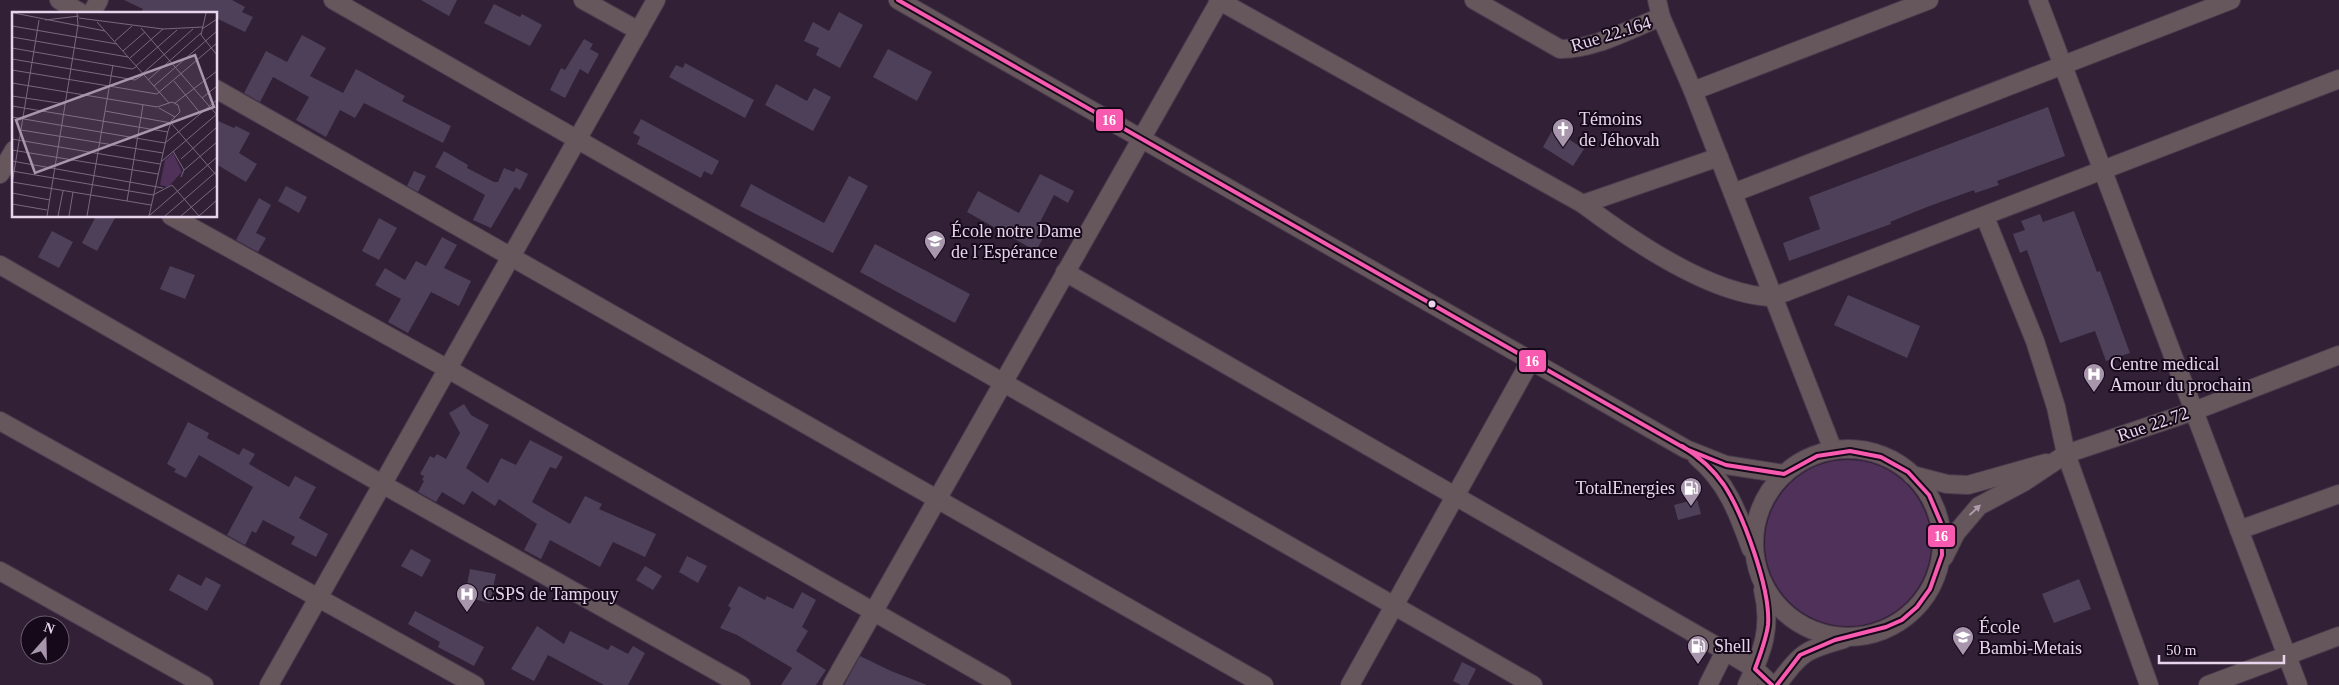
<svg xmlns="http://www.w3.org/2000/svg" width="2339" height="685" font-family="Georgia,serif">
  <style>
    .green { fill: #503159 }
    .building { fill: #4d4058 }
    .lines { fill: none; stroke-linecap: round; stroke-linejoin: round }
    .minor-casing { stroke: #4a3b4e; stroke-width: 20 }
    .minor { stroke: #66575c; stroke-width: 18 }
    .bus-1-casing { stroke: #16091a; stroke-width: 8 }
    .bus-1 { stroke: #f75aaf; stroke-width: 4 }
    .oneway { fill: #ae9cac }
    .bus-dot { fill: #e8d5ed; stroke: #16091a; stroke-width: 2 }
    .labels { text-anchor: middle; stroke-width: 4; stroke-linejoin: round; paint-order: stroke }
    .street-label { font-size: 18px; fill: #e8d5ed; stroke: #16091a }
    .poi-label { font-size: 18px; fill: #e8d5ed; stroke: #16091a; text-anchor: start }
    .inset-road { fill: none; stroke: #7a687f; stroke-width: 1 }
    .view { fill: #a896ad; fill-opacity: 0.15; stroke: #a896ad; stroke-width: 2.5 }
    .inset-edge { fill: none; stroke: #e8d5ed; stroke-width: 2.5 }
    .line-badge { stroke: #16091a; stroke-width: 2 }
    .badge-label { font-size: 14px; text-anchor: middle; font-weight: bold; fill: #fff }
  </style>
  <rect width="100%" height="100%" fill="#312036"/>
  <circle class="green" cx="1848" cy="543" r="83"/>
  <g class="building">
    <polygon points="124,0 232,0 245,7 242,12 253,17 245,32 216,18 216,14 140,14 143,9"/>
    <polygon points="421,0 457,0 449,16"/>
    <polygon points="494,4 520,17 522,14 542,25 530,46 484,23"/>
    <polygon points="839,12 863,25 840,68 816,55 819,48 804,41 813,22 829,31"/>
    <polygon points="302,35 326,48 310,76 343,93 356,69 405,96 402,101 451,126 443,143 364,103 355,118 340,110 326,137 296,120 309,97 273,77 260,102 244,93 266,51 287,62"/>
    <polygon points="584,39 593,44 590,49 599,54 588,74 580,69 565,98 550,90 561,68 565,70"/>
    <polygon points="888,49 932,72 917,101 873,77"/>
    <polygon points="685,63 754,100 745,118 669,77 676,65 683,68"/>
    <polygon points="776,84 807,101 814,88 831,97 813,131 765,105"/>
    <polygon points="2048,107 2065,156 1997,181 1999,185 1975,193 1974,190 1927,207 1890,222 1891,224 1789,261 1783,243 1820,229 1809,197"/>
    <polygon points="641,119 719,161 712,175 704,171 701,178 637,144 640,137 633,133"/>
    <polygon points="216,120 234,128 236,126 250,133 239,153 257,164 246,182 216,164"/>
    <polygon points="1553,129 1584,149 1573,166 1543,147"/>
    <polygon points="444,151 468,165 467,168 494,182 498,182 504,168 514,172 516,168 528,174 520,190 515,187 491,228 473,220 485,195 435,167"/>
    <polygon points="414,171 426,176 418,192 407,186"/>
    <polygon points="1040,174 1074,191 1068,203 1054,195 1039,224 1048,229 1036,251 967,212 978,191 1019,213"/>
    <polygon points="849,176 868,186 833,253 740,206 751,184 824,223"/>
    <polygon points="286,186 307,197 299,213 278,201"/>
    <polygon points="259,198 271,205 256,233 266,238 258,252 236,240"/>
    <polygon points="2074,211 2097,272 2100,271 2130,353 2106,361 2095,331 2060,343 2027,250 2020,253 2013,234 2025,230 2021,221 2040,214 2043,222"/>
    <polygon points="96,216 116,216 97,251 82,243"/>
    <polygon points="379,218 397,228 379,260 362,251"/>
    <polygon points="52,231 73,242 59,268 38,257"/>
    <polygon points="442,237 457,245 444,268 471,281 459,306 431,292 408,333 388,322 401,299 375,285 385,268 405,280 416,261 426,266"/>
    <polygon points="875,244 970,294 955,323 860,272"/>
    <polygon points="170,266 195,275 185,299 160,289"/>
    <polygon points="1848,295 1920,326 1907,358 1834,325"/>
    <polygon points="464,404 471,415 489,425 466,468 488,483 501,458 516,465 530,440 563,457 556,469 550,467 532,502 570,524 585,496 602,504 599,509 656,534 645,557 613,542 600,567 550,540 541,559 524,550 537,524 499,499 495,506 472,491 464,505 442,492 436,502 418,492 424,481 422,480 424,476 420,474 430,456 434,458 437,454 446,459 460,433 449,413"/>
    <polygon points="188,422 209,433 207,438 239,455 243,448 255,454 249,464 289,487 295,476 316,487 299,518 328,534 316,557 291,544 295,537 263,520 256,533 252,531 245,545 227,535 253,487 199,455 186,478 174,472 176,469 167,464"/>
    <polygon points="1697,499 1701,514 1678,520 1674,505"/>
    <polygon points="411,549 431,560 422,577 401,566"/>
    <polygon points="687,556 707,566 698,583 679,572"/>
    <polygon points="645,566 662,576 653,590 636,580"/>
    <polygon points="470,569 496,574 490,603 469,598 472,586 467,585"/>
    <polygon points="178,574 201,586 206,577 221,585 207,611 169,590"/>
    <polygon points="2079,579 2091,609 2054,623 2042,594"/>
    <polygon points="739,586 765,600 767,596 793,609 802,592 816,600 802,627 808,631 796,651 826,670 816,685 781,685 792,668 737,635 720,628 731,608 728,606"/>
    <polygon points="415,611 484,647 474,666 438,647 440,642 408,624"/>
    <polygon points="537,626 564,644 570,631 608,650 611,645 628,654 633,646 645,653 628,685 604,685 548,655 534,681 511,669"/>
    <polygon points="860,656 891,671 927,685 844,685"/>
    <polygon points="1462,662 1476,669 1468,685 1461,685 1453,681"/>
  </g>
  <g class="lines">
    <g class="minor-casing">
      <g id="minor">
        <polyline points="59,0 83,14"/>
        <polyline points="333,0 1533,685"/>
        <polyline points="583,0 639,31"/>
        <polyline points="898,0 1686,449 1726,465 1784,474"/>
        <path d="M1218,0L1583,204C1631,240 1713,296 1773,297L2339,79"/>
        <path d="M1474,0L1560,49C1593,50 1630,29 1661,17"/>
        <polyline points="1657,0 1661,17 1693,91 1833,450"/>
        <polyline points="2038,0 2298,685"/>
        <polyline points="91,14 99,0"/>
        <polyline points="216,89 1264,685"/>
        <polyline points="1693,91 1929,0"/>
        <polyline points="0,174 14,150"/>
        <polyline points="1733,193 2231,0"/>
        <polyline points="1583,204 1719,157"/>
        <polyline points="171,216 448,369 1002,685"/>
        <polyline points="1985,217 2035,341 2056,407 2066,454 2149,685"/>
        <polyline points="0,265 382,484 741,685"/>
        <polyline points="1065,272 1725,651 1755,669 1772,685"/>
        <polyline points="0,421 475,685"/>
        <circle cx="1848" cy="543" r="94"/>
        <path d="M1697,457C1727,482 1738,513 1751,549"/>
        <polyline points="1912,475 1947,484 1968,485 2046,463"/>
        <polyline points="2239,530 2339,494"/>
        <polyline points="1944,557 1956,533 1979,506 2024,482 2066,454 2194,411 2339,355"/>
        <polyline points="0,571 204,685"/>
        <polyline points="269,685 656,0"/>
        <polyline points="832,685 1220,0"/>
        <polyline points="1350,685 1531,360"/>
        <polyline points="1708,685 1725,651"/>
        <path d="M1747,685C1763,651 1772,627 1763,590"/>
        <path d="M1777,685C1802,652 1804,650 1844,639"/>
        <polyline points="2208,685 2339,636"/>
      </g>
    </g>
    <use href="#minor" class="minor"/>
    <g class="bus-1-casing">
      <g id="bus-1">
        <polyline points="898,0 1686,449 1726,465 1784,474 1817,456 1850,451 1881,457 1908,472 1929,495 1941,523 1942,555 1930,589 1917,607 1902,620 1886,627 1835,640 1800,655 1777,685"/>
        <path d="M1682,446C1698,456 1713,469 1724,485C1743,514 1771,590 1768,625C1766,640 1760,655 1755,669L1772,685"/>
      </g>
    </g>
    <use href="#bus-1" class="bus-1"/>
  </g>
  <defs><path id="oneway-solid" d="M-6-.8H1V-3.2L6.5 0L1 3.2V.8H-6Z" transform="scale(1.25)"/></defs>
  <use class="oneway" href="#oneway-solid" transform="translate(1975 510) rotate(-43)"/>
  <defs>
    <g id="church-pin" transform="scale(1.125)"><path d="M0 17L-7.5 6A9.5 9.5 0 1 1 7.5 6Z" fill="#a896ad" stroke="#16091a"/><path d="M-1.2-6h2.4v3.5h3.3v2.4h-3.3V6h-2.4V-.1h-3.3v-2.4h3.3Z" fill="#fff"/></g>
    <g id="school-pin" transform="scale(1.125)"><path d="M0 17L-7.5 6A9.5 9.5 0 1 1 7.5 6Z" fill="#a896ad" stroke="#16091a"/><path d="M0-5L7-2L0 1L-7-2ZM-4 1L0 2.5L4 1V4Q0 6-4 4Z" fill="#fff"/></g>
    <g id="hospital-pin" transform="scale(1.125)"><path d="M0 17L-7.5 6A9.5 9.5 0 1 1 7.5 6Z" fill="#a896ad" stroke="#16091a"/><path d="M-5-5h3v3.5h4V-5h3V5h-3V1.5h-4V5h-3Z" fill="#fff"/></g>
    <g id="fuel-pin" transform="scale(1.125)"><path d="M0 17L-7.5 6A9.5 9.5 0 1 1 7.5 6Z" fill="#a896ad" stroke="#16091a"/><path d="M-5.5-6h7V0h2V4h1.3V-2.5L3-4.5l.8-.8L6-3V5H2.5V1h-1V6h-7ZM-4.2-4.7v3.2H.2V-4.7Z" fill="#fff"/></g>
  </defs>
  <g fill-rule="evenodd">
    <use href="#church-pin" x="1563" y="129"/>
    <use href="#school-pin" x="935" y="241"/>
    <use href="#hospital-pin" x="2094" y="374"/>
    <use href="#fuel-pin" x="1691" y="488"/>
    <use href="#hospital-pin" x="467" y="594"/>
    <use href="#school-pin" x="1963" y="637"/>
    <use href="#fuel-pin" x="1698" y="646"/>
  </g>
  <circle class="bus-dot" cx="1432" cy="304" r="4.5"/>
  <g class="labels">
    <g class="street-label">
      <text transform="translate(1611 34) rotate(-17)" y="6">Rue 22.164</text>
      <text transform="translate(2153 424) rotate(-19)" y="6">Rue 22.72</text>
    </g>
    <g class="poi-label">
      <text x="1579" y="125">Témoins<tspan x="1579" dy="21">de Jéhovah</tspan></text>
      <text x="951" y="237">École notre Dame<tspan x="951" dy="21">de l´Espérance</tspan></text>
      <text x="2110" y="370">Centre medical<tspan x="2110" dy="21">Amour du prochain</tspan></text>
      <text x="1675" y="494" text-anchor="end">TotalEnergies</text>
      <text x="483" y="600">CSPS de Tampouy</text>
      <text x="1979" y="633">École<tspan x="1979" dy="21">Bambi-Metais</tspan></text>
      <text x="1714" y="652">Shell</text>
    </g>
  </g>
  <g transform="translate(12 12)">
    <rect width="205" height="205" fill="#312036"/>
    <path d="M161,141L170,160L156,175L148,173L153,148Z" fill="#503159"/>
    <path class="inset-road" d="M2,1L93,19M194,1L189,23L205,43M67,6L151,17L191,15M33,8L67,4M85,10L157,91M0,14L105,32M129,16L205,103M190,17L205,7M0,25L116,45M103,29L120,14M0,36L120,57L124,55M111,39L133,20M118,46L151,17M0,47L123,68L131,63M124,54L165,18M0,58L145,82L205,31M130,62L181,17M136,68L189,21M162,69L189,102M0,71L145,95L160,90L166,93L168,100L160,108L156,119L137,204M142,74L205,19M0,84L53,92M190,86L205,74M163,91L205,59M0,94L156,120M147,96L163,105M93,99L159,111L205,164M0,105L153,131L205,88M9,118L151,141M0,127L148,152M0,138L146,162M161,139L172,158M169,147L205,115M0,149L151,176M150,149L205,102M0,159L141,183L160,173L187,204M169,165L172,158L205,130M0,170L139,193M0,172L27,8M0,181L38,188M115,189L131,93M0,192L35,198M138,203L205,145M35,204L66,13L65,1M46,204L51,179M57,204L61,180M75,204L101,53M153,204L205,159M169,204L205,173M187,204L205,188"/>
    <path class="view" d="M183,43L202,95L23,161L4,108Z"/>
    <rect width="205" height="205" class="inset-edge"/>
  </g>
  <g class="line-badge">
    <rect x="1095" y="108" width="29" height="24" rx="5" fill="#f75aaf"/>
    <rect x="1518" y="349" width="29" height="24" rx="5" fill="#f75aaf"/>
    <rect x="1927" y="524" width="29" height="24" rx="5" fill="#f75aaf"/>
  </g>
  <g class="badge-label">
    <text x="1109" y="125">16</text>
    <text x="1532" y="366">16</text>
    <text x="1941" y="541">16</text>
  </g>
  <g transform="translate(45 640) rotate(20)"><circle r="24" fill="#16091a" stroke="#6a5b6e"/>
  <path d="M0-4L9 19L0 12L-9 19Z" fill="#a896ad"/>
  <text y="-8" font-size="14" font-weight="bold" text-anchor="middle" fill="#e8d5ed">N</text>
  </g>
  <path d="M2159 655v8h125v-8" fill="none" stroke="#e8d5ed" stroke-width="2.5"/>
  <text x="2166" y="655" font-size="15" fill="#e8d5ed" stroke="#16091a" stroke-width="4" paint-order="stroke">50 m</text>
</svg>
